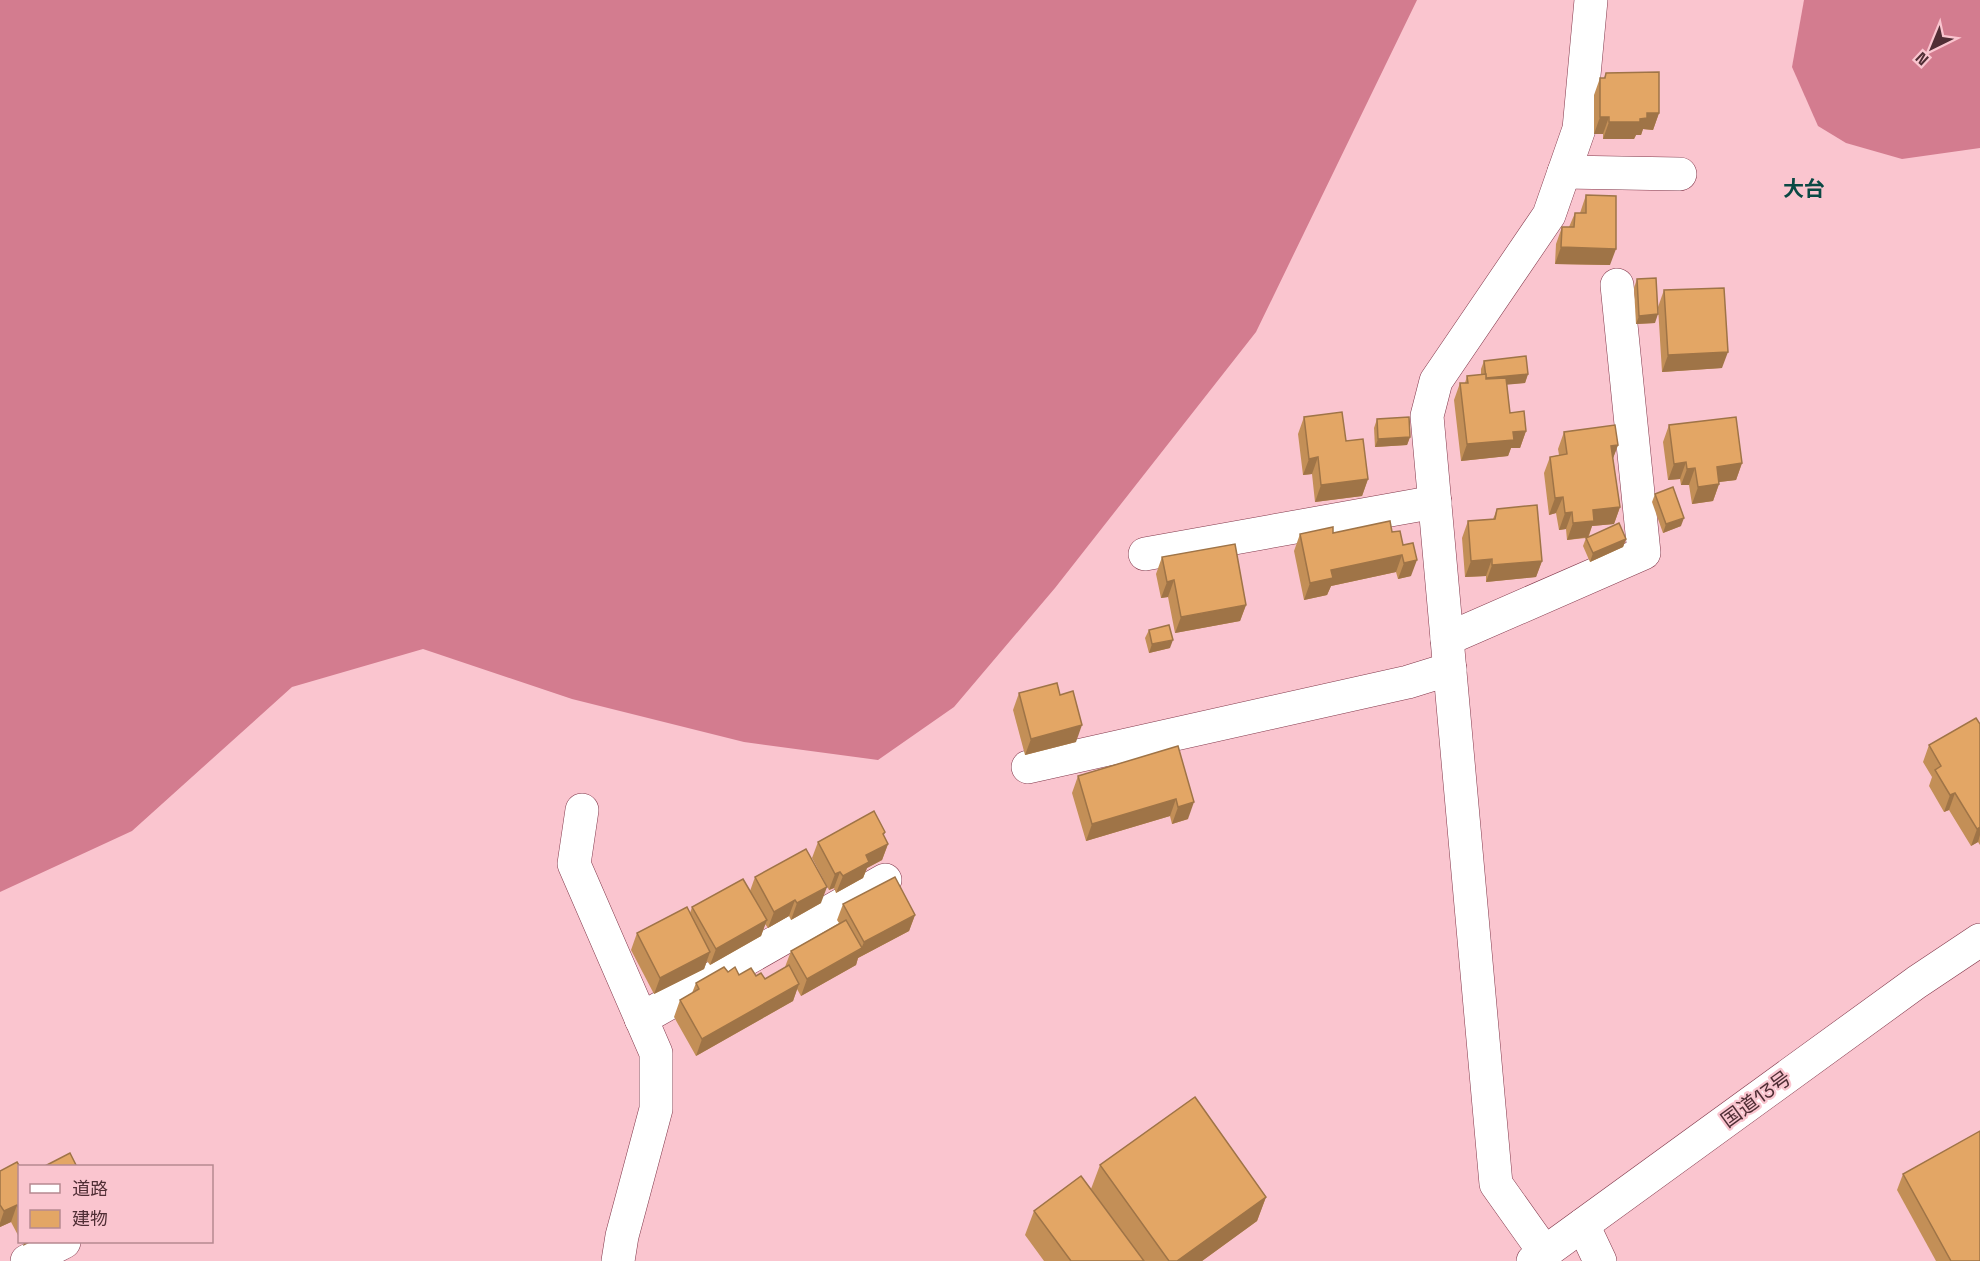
<svg xmlns="http://www.w3.org/2000/svg" width="1980" height="1261" font-family="'Space Grotesk','Noto Sans JP',sans-serif">
  <style>
    .forest { fill: #d37c8f }
    .lines { fill: none; stroke-linecap: round; stroke-linejoin: round }
    .minor-casing { stroke: #82384b; stroke-width: 34 }
    .highway-casing { stroke: #82384b; stroke-width: 34 }
    .minor { stroke: #fff; stroke-width: 33 }
    .highway { stroke: #fff; stroke-width: 33 }
    .wall { fill: #c38f57 }
    .shaded-wall { fill: #9f7447 }
    .building { fill: #e3a665; stroke: #9f7447; stroke-width: 1.5 }
    .labels { text-anchor: middle; stroke-width: 4.5; stroke-linejoin: round; paint-order: stroke }
    .street-label { font-size: 20px; fill: #502e35; stroke: #fac5cf }
    .neighbourhood-label { font-size: 21px; font-weight: bold; fill: #0a4944; stroke: #fac5cf }
  </style>
  <rect width="100%" height="100%" fill="#fac5cf"/>
  <g class="forest">
    <polygon points="0,0 1417,0 1256,332 1055,588 954,707 878,760 744,742 572,699 423,649 292,687 132,831 0,892"/>
    <polygon points="1804,0 1980,0 1980,148 1902,159 1846,143 1818,126 1792,67"/>
  </g>
  <g class="lines">
    <g class="minor-casing">
      <g id="minor">
        <polyline points="1564,172 1680,174"/>
        <polyline points="1145,554 1435,502"/>
        <polyline points="1447,639 1644,553 1617,285"/>
        <polyline points="1028,767 1408,682 1450,669"/>
        <polyline points="582,810 574,864 656,1053 656,1109 622,1236 618,1261"/>
        <polyline points="641,1019 885,880"/>
        <polyline points="1583,1225 1600,1261"/>
        <polyline points="1545,1253 1496,1184 1427,416 1436,381 1549,215 1579,129 1591,0"/>
        <polyline points="27,1261 64,1242"/>
      </g>
    </g>
    <g class="highway-casing">
      <polyline id="highway" points="1533,1261 1917,982 1980,940"/>
    </g>
    <use href="#minor" class="minor"/>
    <use href="#highway" class="highway"/>
  </g>
  <g class="wall">
    <polygon points="1606,73 1659,113 1653,130 1643,129 1641,135 1636,135 1634,139 1603,139 1603,134 1594,134 1594,95 1600,78 1604,78"/>
    <polygon points="1586,195 1610,265 1555,264 1556,244 1562,227 1569,227 1575,213 1580,213"/>
    <polygon points="1637,279 1655,323 1636,324 1634,288"/>
    <polygon points="1664,290 1722,368 1662,372 1658,307"/>
    <polygon points="1484,361 1528,374 1525,383 1507,384 1510,413 1526,431 1520,448 1511,448 1508,456 1461,461 1454,400 1460,383 1465,383 1467,376 1481,375 1481,369"/>
    <polygon points="1304,417 1346,441 1368,479 1362,496 1315,502 1312,474 1303,475 1298,434"/>
    <polygon points="1377,419 1410,437 1407,445 1375,447 1374,428"/>
    <polygon points="1669,425 1742,463 1736,480 1719,482 1719,484 1713,501 1692,504 1689,485 1681,485 1680,479 1668,480 1663,442"/>
    <polygon points="1564,432 1618,445 1613,458 1620,507 1614,524 1592,526 1589,536 1626,539 1623,547 1590,562 1583,546 1586,538 1567,540 1566,529 1559,530 1556,513 1549,515 1544,473 1550,457 1559,455 1558,449"/>
    <polygon points="1655,494 1681,526 1663,533 1652,502"/>
    <polygon points="1497,509 1542,561 1536,577 1486,582 1486,576 1465,577 1462,538 1468,521 1493,519"/>
    <polygon points="1392,532 1411,576 1398,579 1396,572 1331,586 1327,595 1304,600 1294,551 1300,534"/>
    <polygon points="1162,557 1246,605 1240,621 1175,633 1168,597 1161,598 1156,574"/>
    <polygon points="1149,630 1170,648 1149,653 1145,638"/>
    <polygon points="1019,693 1076,742 1025,755 1013,710"/>
    <polygon points="1980,724 1980,845 1978,842 1971,846 1949,810 1944,812 1929,786 1932,777 1923,762 1929,745"/>
    <polygon points="1178,746 1188,819 1172,824 1170,816 1086,841 1072,793 1078,776"/>
    <polygon points="884,836 888,844 882,860 867,868 863,878 836,893 834,888 829,890 812,858 818,842"/>
    <polygon points="755,877 821,903 791,920 789,916 768,928 765,924 761,936 710,965 707,961 704,969 654,994 631,950 637,933 690,913 692,907 750,891"/>
    <polygon points="843,904 915,915 909,931 858,958 856,965 801,996 797,989 793,1001 696,1056 674,1017 680,1000 692,993 696,983 728,972 739,975 756,976 765,979 785,967 791,951 839,923 837,920"/>
    <polygon points="1100,1165 1266,1197 1257,1221 1202,1261 1044,1261 1025,1235 1034,1211 1112,1218 1091,1189"/>
    <polygon points="20,1167 20,1239 11,1222 0,1227 0,1171"/>
    <polygon points="1903,1174 1980,1261 1936,1261 1897,1190"/>
  </g>
  <g class="shaded-wall">
    <polygon points="1647,113 1659,113 1653,130 1643,129 1641,135 1636,135 1634,139 1603,139 1609,122 1640,119"/>
    <polygon points="1600,117 1609,117 1603,134 1594,134"/>
    <polygon points="1561,247 1616,249 1610,265 1555,264"/>
    <polygon points="1658,314 1655,323 1636,324 1639,316"/>
    <polygon points="1728,352 1722,368 1662,372 1668,355"/>
    <polygon points="1528,374 1525,383 1483,387 1486,378"/>
    <polygon points="1526,431 1520,448 1511,448 1508,456 1461,461 1467,444 1513,432"/>
    <polygon points="1410,437 1407,445 1375,447 1378,439"/>
    <polygon points="1618,445 1612,461 1611,446"/>
    <polygon points="1318,457 1312,474 1303,475 1309,459"/>
    <polygon points="1686,462 1680,479 1668,480 1674,464"/>
    <polygon points="1742,463 1736,480 1711,483 1717,467"/>
    <polygon points="1695,468 1689,485 1681,485 1687,469"/>
    <polygon points="1368,479 1362,496 1315,502 1321,485"/>
    <polygon points="1719,484 1713,501 1692,504 1698,487"/>
    <polygon points="1563,497 1556,513 1549,515 1555,498"/>
    <polygon points="1620,507 1614,524 1592,526 1588,537 1567,540 1573,523 1593,510"/>
    <polygon points="1572,512 1566,529 1559,530 1565,513"/>
    <polygon points="1684,518 1681,526 1663,533 1666,524"/>
    <polygon points="1626,539 1623,547 1590,562 1593,553"/>
    <polygon points="1402,555 1396,572 1331,586 1327,595 1304,600 1310,583 1331,570"/>
    <polygon points="1492,559 1486,576 1465,577 1471,561"/>
    <polygon points="1417,560 1411,576 1398,579 1404,563"/>
    <polygon points="1542,561 1536,577 1486,582 1492,565"/>
    <polygon points="1174,580 1168,597 1161,598 1167,582"/>
    <polygon points="1246,605 1240,621 1175,633 1181,617"/>
    <polygon points="1173,640 1170,648 1149,653 1152,644"/>
    <polygon points="1082,725 1076,742 1025,755 1031,739"/>
    <polygon points="1955,793 1949,810 1944,812 1950,795"/>
    <polygon points="1176,799 1170,816 1086,841 1092,824"/>
    <polygon points="1194,802 1188,819 1172,824 1178,807"/>
    <polygon points="1980,827 1980,835 1978,842 1971,846 1977,829"/>
    <polygon points="885,832 879,848 888,844 882,860 867,868 863,878 836,893 843,876 866,855 883,834"/>
    <polygon points="840,872 834,888 829,890 835,874"/>
    <polygon points="827,887 821,903 791,920 797,903"/>
    <polygon points="795,900 789,916 768,928 774,912"/>
    <polygon points="915,915 909,931 858,958 856,965 801,996 807,979 861,949 864,942"/>
    <polygon points="767,920 761,936 710,965 716,949"/>
    <polygon points="710,952 704,969 654,994 660,978"/>
    <polygon points="799,984 793,1001 696,1056 702,1039"/>
    <polygon points="1266,1197 1257,1221 1202,1261 1177,1261"/>
    <polygon points="17,1205 11,1222 0,1227 0,1223 4,1211"/>
    <polygon points="24,1242 31,1242 23,1246"/>
  </g>
  <g class="building">
    <polygon points="1659,72 1659,113 1647,113 1647,118 1640,119 1640,122 1609,122 1609,117 1600,117 1600,78 1605,78 1606,73"/>
    <polygon points="1586,195 1616,196 1616,249 1561,247 1562,227 1574,227 1575,213 1586,213"/>
    <polygon points="1656,278 1658,314 1639,316 1637,279"/>
    <polygon points="1724,288 1728,352 1668,355 1664,290"/>
    <polygon points="1526,356 1528,374 1486,378 1484,361"/>
    <polygon points="1486,374 1486,379 1506,378 1510,413 1524,411 1526,431 1513,432 1514,440 1467,444 1460,383 1468,383 1467,376"/>
    <polygon points="1342,412 1346,441 1363,439 1368,479 1321,485 1318,457 1309,459 1304,417"/>
    <polygon points="1409,417 1410,437 1378,439 1377,419"/>
    <polygon points="1736,417 1742,463 1717,467 1719,484 1698,487 1695,468 1687,469 1686,462 1674,464 1669,425"/>
    <polygon points="1615,425 1618,445 1611,446 1620,507 1593,510 1594,521 1573,523 1572,512 1565,513 1563,497 1555,498 1550,457 1567,454 1564,432"/>
    <polygon points="1673,487 1684,518 1666,524 1655,494"/>
    <polygon points="1537,505 1542,561 1492,565 1492,559 1471,561 1468,521 1495,519 1497,509"/>
    <polygon points="1390,521 1392,532 1400,531 1403,545 1413,543 1417,560 1404,563 1402,555 1331,570 1333,578 1310,583 1300,534 1333,527 1333,533"/>
    <polygon points="1619,523 1626,539 1593,553 1586,538"/>
    <polygon points="1235,544 1246,605 1181,617 1174,580 1167,582 1162,557"/>
    <polygon points="1169,625 1173,640 1152,644 1149,630"/>
    <polygon points="1057,683 1060,695 1073,691 1082,725 1031,739 1019,693"/>
    <polygon points="1976,718 1980,724 1980,827 1977,829 1955,793 1950,795 1935,770 1941,766 1929,745"/>
    <polygon points="1178,746 1194,802 1178,807 1176,799 1092,824 1078,776"/>
    <polygon points="874,811 885,832 883,834 888,844 866,855 869,862 843,876 840,872 835,874 818,842"/>
    <polygon points="806,849 827,887 797,903 795,900 774,912 755,877"/>
    <polygon points="895,877 915,915 864,942 843,904"/>
    <polygon points="743,879 767,920 716,949 692,907"/>
    <polygon points="687,907 710,952 660,978 637,933"/>
    <polygon points="846,920 862,948 807,979 791,951"/>
    <polygon points="789,965 799,984 702,1039 680,1000 699,989 696,983 724,967 728,972 735,967 739,975 751,968 756,976 761,973 765,979"/>
    <polygon points="1195,1097 1266,1197 1177,1261 1169,1261 1100,1165"/>
    <polygon points="1980,1131 1980,1261 1951,1261 1903,1174"/>
    <polygon points="70,1153 77,1167 43,1167"/>
    <polygon points="17,1162 20,1167 20,1211 17,1205 4,1211 0,1205 0,1171"/>
    <polygon points="1081,1176 1144,1261 1071,1261 1034,1211"/>
  </g>
  <g class="labels">
    <g class="street-label">
      <text transform="translate(1756 1099) rotate(-36)" y="7">国道13号</text>
    </g>
    <g class="neighbourhood-label">
      <text x="1804" y="196">大台</text>
    </g>
  </g>
  <rect x="18" y="1165" width="195" height="78" fill="#fac5cf" stroke="#b68991" stroke-width="1.5"/>
  <rect x="30" y="1184" width="30" height="9" fill="#ffffff" stroke="#b68991" stroke-width="1.5"/>
  <text x="72" y="1195" font-size="18" fill="#502e35">道路</text>
  <rect x="30" y="1210" width="30" height="18" fill="#e3a665" stroke="#b68991" stroke-width="1.5"/>
  <text x="72" y="1225" font-size="18" fill="#502e35">建物</text>
  <g transform="translate(1932 48) rotate(223)" stroke="#fac5cf" stroke-width="4.5" paint-order="stroke">
  <path d="M0-4.5L10 22L0 15L-10 22Z" fill="#502e35"/>
  <text y="-9" font-size="16" font-weight="bold" text-anchor="middle" fill="#502e35">N</text>
  </g>
</svg>
